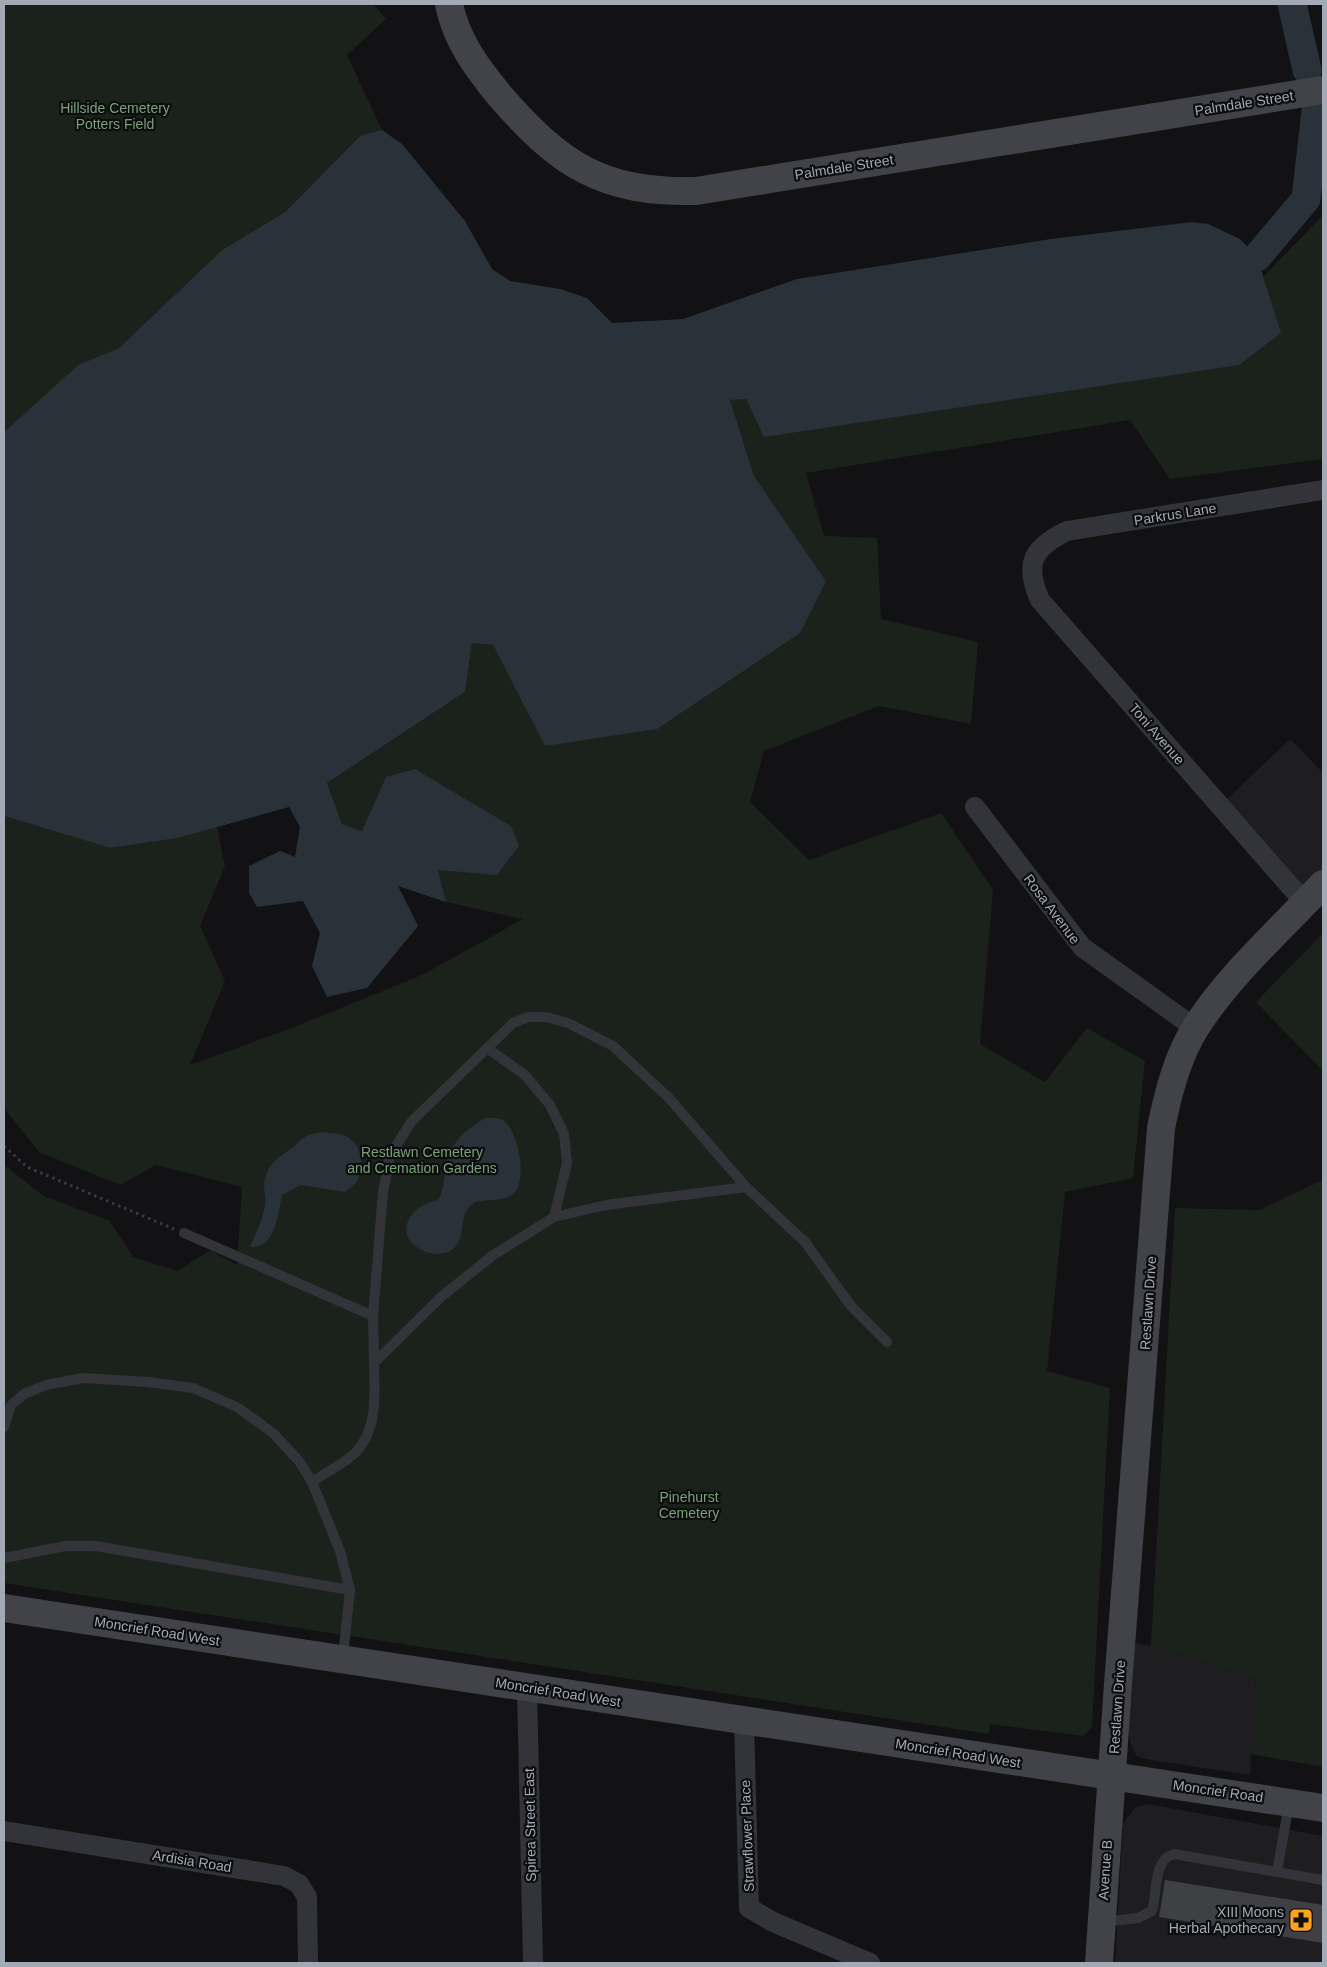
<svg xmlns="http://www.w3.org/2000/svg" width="1327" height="1967" font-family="Arial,sans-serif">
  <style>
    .built { fill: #1e1e21 }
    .green { fill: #1a221b }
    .water { fill: #283238 }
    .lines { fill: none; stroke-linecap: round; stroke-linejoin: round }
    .river { stroke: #283238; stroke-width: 29 }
    .building { fill: #3e4044 }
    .path { stroke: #393b40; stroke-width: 3; stroke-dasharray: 2.5 4; stroke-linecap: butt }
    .lane { stroke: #333439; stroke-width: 10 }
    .street { stroke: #333439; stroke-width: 20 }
    .secondary { stroke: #414349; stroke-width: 28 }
    .labels { text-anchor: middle; stroke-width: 4.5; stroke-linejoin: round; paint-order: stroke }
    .street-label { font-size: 14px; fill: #a3aab5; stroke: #0d0d0f }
    .park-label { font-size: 14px; fill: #79a178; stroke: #0d0d0f }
    .poi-label { font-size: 14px; fill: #a3aab5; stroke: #0d0d0f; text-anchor: end }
  </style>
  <rect width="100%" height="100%" fill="#121214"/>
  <g class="built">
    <polygon points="1290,739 1323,773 1323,869 1304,888 1226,800"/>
    <polygon points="1135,1643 1151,1646 1256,1678 1250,1775 1145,1759 1136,1755 1131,1745 1128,1728"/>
    <polygon points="1148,1804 1323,1836 1323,1963 1115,1963 1123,1823 1136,1807"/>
  </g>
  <g class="green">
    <polygon points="4,4 373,4 386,19 347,55 382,130 361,135 285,212 222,250 119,348 78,365 4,432"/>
    <polygon points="1323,215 1323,459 1170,479 1130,420 806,473 824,536 877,538 881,619 978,642 971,724 879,706 764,751 750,802 809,860 941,813 993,890 980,1044 1045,1082 1087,1028 1145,1061 1133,1178 1065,1192 1047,1371 1110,1388 1092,1727 1083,1736 990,1724 989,1734 4,1583 4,1165 44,1196 110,1221 133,1257 178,1271 210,1250 237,1265 242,1187 156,1165 120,1185 39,1152 4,1108 4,816 110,848 178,838 217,827 225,866 200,926 225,981 190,1065 289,1029 422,975 523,919 446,902 437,870 386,778 363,831 342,824 327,783 465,692 472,642 493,645 545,746 826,581 754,476 730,400 1280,333 1263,277"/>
    <polygon points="1323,933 1323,1071 1256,1002"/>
    <polygon points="1323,1180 1323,1767 1251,1754 1256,1678 1151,1646 1175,1208 1259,1210"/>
  </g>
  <g class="water">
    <polygon points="382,130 402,144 465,221 492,269 510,281 560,289 587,298 612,323 683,319 797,279 1051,239 1192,222 1208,224 1240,239 1257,257 1281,333 1239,365 764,437 746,399 730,400 754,476 826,581 800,633 657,729 545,746 493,645 472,643 465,692 327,783 342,824 362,831 386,777 415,769 511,826 519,846 497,875 438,870 446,902 398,886 418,926 367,988 327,997 312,966 320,933 303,901 257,907 249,893 249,866 280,851 295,857 300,827 289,807 178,838 110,848 4,816 4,432 78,365 119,348 222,250 285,212 361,135"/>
    <path d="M485,1118C491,1118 499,1117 504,1121C519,1132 528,1182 513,1194C503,1202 487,1199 475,1202C472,1204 469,1207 467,1210C460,1222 465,1239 453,1249C435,1263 398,1245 408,1221C411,1212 422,1205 431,1202C433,1201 436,1201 438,1199C445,1193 444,1169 447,1159C453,1140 469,1128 485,1118Z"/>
    <path d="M322,1132C329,1133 339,1133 346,1136C362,1144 365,1166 357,1181C354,1185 349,1189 345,1192L301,1185L282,1195C278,1213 276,1249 250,1247C256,1233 262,1221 265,1206C267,1198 262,1188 265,1179C269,1163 277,1159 289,1150C304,1139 302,1135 322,1132Z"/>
  </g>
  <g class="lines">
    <g class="river">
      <polyline points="1292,4 1307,70"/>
      <polyline points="1257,257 1306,199 1316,111"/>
    </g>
  </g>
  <polygon class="building" points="1165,1880 1323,1905 1323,1943 1159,1917"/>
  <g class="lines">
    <polyline class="path" points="4,1146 27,1167 174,1229"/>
    <g class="lane">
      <polyline points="487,1048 525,1075 550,1105 564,1134 567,1163 554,1217"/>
      <polyline points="184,1233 373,1316 383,1192 390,1156 411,1122 513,1023 528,1017 546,1017 568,1023 613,1046 669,1098 746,1187 805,1242 851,1306 887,1342"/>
      <polyline points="373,1316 374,1363 441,1297 492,1256 554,1217 606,1205 746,1187"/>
      <polyline points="4,1427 11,1405 24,1394 46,1385 83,1378 148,1382 193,1388 237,1407 273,1433 299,1461 312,1482 340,1551 350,1590"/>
      <path d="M312,1482C324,1473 344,1464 355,1453C378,1430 375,1392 374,1363"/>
      <polyline points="4,1558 65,1546 96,1546 350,1590 343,1657"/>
      <polyline points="1277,1872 1289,1804"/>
      <path d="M1104,1922L1138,1918L1152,1911C1158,1893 1152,1860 1174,1854L1323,1880"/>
    </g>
    <g class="street">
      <polyline points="975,807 1082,947 1195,1028"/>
      <path d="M1305,903L1040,600C1024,564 1032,548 1067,531L1323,490"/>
      <polyline points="527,1688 533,1963"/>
      <polyline points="744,1721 749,1908 773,1922 870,1963"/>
      <polyline points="4,1831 284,1876 299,1884 307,1897 308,1963"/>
    </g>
    <g class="secondary">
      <path d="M449,4C456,40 477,68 500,96C560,165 602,193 696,191L1323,90"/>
      <polyline points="4,1608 1323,1808"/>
      <path d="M1099,1963L1118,1684L1161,1128C1168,1094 1177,1057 1196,1027C1230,974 1280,930 1323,884"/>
    </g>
  </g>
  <defs>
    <g id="pharmacy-square" transform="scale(1.25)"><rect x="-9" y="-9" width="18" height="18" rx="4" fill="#fba123" stroke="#0d0d0f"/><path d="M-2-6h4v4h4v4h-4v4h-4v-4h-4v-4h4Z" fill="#111"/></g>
  </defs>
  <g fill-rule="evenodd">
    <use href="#pharmacy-square" x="1301" y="1920"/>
  </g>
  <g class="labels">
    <g class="street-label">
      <text transform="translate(1244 103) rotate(-9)" y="5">Palmdale Street</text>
      <text transform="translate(844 167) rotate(-9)" y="5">Palmdale Street</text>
      <text transform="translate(1175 514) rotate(-9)" y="5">Parkrus Lane</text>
      <text transform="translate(1157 734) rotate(49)" y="5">Toni Avenue</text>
      <text transform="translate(1052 909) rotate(53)" y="5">Rosa Avenue</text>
      <text transform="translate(1148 1303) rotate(-86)" y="5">Restlawn Drive</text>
      <text transform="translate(157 1631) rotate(9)" y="5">Moncrief Road West</text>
      <text transform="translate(558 1692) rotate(9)" y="5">Moncrief Road West</text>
      <text transform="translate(1117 1707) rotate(-86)" y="5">Restlawn Drive</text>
      <text transform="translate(958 1753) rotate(9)" y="5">Moncrief Road West</text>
      <text transform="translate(1218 1791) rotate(8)" y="5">Moncrief Road</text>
      <text transform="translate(530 1825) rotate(-91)" y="5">Spirea Street East</text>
      <text transform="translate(747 1836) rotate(-92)" y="5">Strawflower Place</text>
      <text transform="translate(192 1861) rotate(9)" y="5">Ardisia Road</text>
      <text transform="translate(1105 1870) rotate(-86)" y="5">Avenue B</text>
    </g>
    <g class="park-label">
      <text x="115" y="113">Hillside Cemetery<tspan x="115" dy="16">Potters Field</tspan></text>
      <text x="422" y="1157">Restlawn Cemetery<tspan x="422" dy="16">and Cremation Gardens</tspan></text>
      <text x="689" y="1502">Pinehurst<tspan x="689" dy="16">Cemetery</tspan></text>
    </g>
    <g class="poi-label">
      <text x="1284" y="1917">XIII Moons<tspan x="1284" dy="16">Herbal Apothecary</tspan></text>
    </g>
  </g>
  <rect width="1327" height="1967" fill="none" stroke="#a3aab5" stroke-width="10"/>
</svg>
